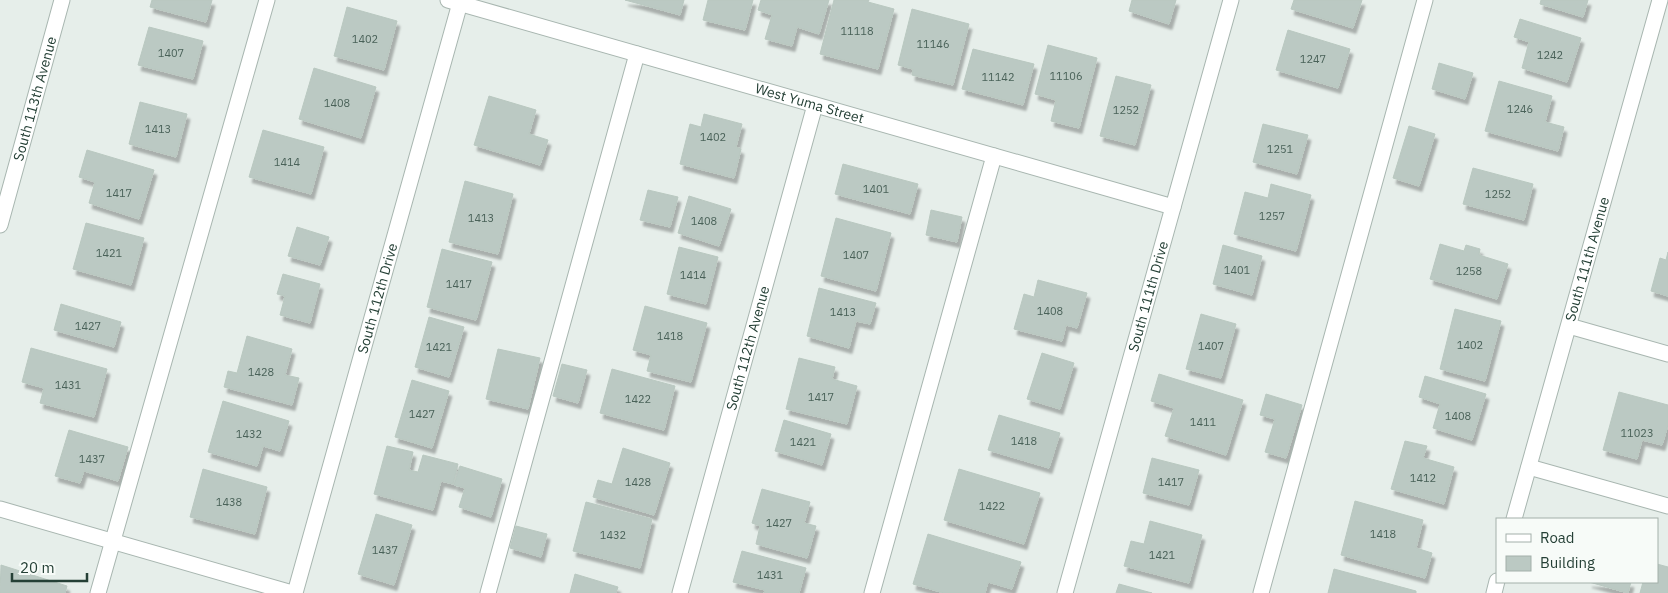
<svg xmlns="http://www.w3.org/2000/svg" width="1668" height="593" font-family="'IBM Plex Sans',sans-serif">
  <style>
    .building { fill: #bbc9c3; stroke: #b9c8c0; filter: url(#shadow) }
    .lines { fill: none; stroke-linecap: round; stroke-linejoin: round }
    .minor-casing { stroke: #a8b6b0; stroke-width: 17 }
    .minor { stroke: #fff; stroke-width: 15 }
    .labels { text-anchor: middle; stroke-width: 5; stroke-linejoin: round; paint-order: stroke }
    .number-label { font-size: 11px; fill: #4a6259 }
    .street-label { font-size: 14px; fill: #254036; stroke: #f7fbf8 }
  </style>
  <defs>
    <filter id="shadow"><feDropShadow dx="3" dy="5.5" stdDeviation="1" flood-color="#0004"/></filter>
  </defs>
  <rect width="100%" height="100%" fill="#e6eeea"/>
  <g class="building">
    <polygon points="152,0 212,0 206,22 150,7"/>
    <polygon points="625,0 684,0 680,15"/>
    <polygon points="708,0 753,0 745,30 703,20"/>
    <polygon points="761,0 829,0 819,34 797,27 792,46 765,39 772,15 758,10"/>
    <polygon points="834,0 869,0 868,2 894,9 878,69 820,54"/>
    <polygon points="1132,0 1176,0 1169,24 1129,11"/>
    <polygon points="1294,0 1362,0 1353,28 1291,9"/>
    <polygon points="1541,0 1588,0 1583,17 1540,4"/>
    <polygon points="347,7 397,21 384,70 334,56"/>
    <polygon points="912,9 969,24 953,85 912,75 913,69 898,65"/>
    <polygon points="1520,19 1581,38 1567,82 1522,68 1529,42 1514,37"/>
    <polygon points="149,27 203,41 193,79 138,65"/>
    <polygon points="1288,30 1350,49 1338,88 1276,70"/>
    <polygon points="1048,45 1097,58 1079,128 1051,121 1056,100 1035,94"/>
    <polygon points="973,49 1034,64 1023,105 962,89"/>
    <polygon points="1439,63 1473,73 1465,99 1432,89"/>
    <polygon points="314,68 376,87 361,138 299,119"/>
    <polygon points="1116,76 1151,85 1135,145 1100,136"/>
    <polygon points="1499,81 1552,96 1545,122 1564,127 1558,151 1485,131"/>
    <polygon points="489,96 536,110 529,134 548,140 540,165 474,145"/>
    <polygon points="140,102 187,114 176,157 129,144"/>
    <polygon points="704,114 742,124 736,147 741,149 734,178 680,164 690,124 701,127"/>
    <polygon points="1263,124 1308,135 1297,174 1253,162"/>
    <polygon points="1409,126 1435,134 1419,186 1393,178"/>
    <polygon points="263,130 324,147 311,194 249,177"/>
    <polygon points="87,150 154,170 139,219 89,203 95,182 79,177"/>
    <polygon points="843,164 918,184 910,214 835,194"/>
    <polygon points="1473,168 1533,184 1524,220 1463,204"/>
    <polygon points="465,181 513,194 498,254 449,242"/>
    <polygon points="1271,184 1311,195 1296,251 1234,234 1245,192 1268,198"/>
    <polygon points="648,190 678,197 670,227 640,220"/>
    <polygon points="689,196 731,209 719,246 678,233"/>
    <polygon points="931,210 962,217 957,242 926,235"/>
    <polygon points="836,218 891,233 876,291 821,276"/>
    <polygon points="86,223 144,238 131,285 73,269"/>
    <polygon points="297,227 329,237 320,265 288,256"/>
    <polygon points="1440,244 1464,251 1466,245 1480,249 1479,255 1508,264 1497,299 1430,279"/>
    <polygon points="1223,245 1262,256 1252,295 1213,284"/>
    <polygon points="679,247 718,257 706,304 667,294"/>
    <polygon points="442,249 492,262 476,320 427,307"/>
    <polygon points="1668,252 1668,296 1651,291 1660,258 1666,260"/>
    <polygon points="283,274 320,284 310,323 280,315 285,296 277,294"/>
    <polygon points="1038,280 1087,293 1077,328 1066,325 1062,341 1014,329 1024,294 1034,297"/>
    <polygon points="819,288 876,303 870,324 856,321 849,348 807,336"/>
    <polygon points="61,304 121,322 114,347 54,330"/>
    <polygon points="645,306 707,323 691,382 647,371 651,355 633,350"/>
    <polygon points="1455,309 1501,321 1485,381 1440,369"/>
    <polygon points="1201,314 1236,324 1221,378 1186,369"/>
    <polygon points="429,317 464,327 449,377 415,367"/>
    <polygon points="247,336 292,349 285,375 299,378 292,405 224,387 228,371 237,373"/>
    <polygon points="31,348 107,369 94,417 40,403 44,388 22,382"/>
    <polygon points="498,349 540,358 528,409 486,399"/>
    <polygon points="1042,353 1074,363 1060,409 1027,399"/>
    <polygon points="799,358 835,367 832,379 857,386 847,424 786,409"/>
    <polygon points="562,364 587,370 578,403 553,396"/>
    <polygon points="612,369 675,386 664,430 600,413"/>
    <polygon points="1159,374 1243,400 1226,455 1165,436 1174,408 1151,401"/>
    <polygon points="1425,376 1486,394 1472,440 1433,428 1440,404 1419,397"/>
    <polygon points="412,380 449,391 432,448 395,437"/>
    <polygon points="1619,392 1668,405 1668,425 1662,445 1642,440 1637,459 1603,450"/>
    <polygon points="1266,394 1302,405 1286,458 1265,452 1275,419 1260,415"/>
    <polygon points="223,401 289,421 280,451 263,446 257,466 208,452"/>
    <polygon points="999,415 1060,433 1049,468 988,450"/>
    <polygon points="784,420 831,434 822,465 775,451"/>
    <polygon points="69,430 128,447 118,481 84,471 80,483 55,476"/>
    <polygon points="1405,441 1427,446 1423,458 1454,467 1444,504 1391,489"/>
    <polygon points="387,446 413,452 409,470 418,472 423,455 458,464 453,484 441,481 433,510 374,494"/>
    <polygon points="623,448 670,463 654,515 593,497 598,480 612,484"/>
    <polygon points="1152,458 1199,470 1189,505 1143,493"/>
    <polygon points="460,466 502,479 491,517 459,507 465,488 454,485"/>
    <polygon points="203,469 267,487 255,534 190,517"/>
    <polygon points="959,469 1040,493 1024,544 944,520"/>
    <polygon points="762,489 810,502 804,523 816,526 807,558 756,544 760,526 752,523"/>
    <polygon points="1355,501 1423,520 1416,548 1432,553 1425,578 1341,555"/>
    <polygon points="586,502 652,519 640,568 573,551"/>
    <polygon points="376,514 412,525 394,585 358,574"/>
    <polygon points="1150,521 1202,535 1189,583 1124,566 1131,541 1144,544"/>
    <polygon points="516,526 547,534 541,557 510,548"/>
    <polygon points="928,534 1021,562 1012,589 988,582 985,593 944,593 913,584"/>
    <polygon points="742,551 806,568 799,593 764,593 765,590 733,582"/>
    <polygon points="1657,564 1668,567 1668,593 1640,593 1643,582 1657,582"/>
    <polygon points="1,565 67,586 65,593 0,593"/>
    <polygon points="1334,569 1416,591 1416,593 1328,593"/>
    <polygon points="575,574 618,587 616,593 570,593"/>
    <polygon points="1589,582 1631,582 1628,593"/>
    <polygon points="1119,584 1152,593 1116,593"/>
  </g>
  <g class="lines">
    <g class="minor-casing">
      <g id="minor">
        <path id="s1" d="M448,0L1173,207"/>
        <path id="s2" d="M0,225L62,0"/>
        <polyline points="1569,326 1668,354"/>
        <polyline points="1529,467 1668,506"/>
        <polyline points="0,509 292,593"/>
        <path id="s3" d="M1514,519L1660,0"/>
        <polyline points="98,593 267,0"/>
        <path id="s4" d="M295,593L460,3"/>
        <polyline points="488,593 637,54"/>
        <path id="s5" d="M680,593L815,105"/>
        <polyline points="872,593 994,156"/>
        <path id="s6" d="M1065,593L1231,0"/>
        <polyline points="1261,593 1425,0"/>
        <polyline points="1494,593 1497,581"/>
      </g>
    </g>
    <use href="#minor" class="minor"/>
  </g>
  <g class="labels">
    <g class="number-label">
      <text x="857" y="35">11118</text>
      <text x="365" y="43">1402</text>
      <text x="933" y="48">11146</text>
      <text x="171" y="57">1407</text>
      <text x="1550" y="59">1242</text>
      <text x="1313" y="63">1247</text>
      <text x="1066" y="80">11106</text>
      <text x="998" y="81">11142</text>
      <text x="337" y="107">1408</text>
      <text x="1520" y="113">1246</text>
      <text x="1126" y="114">1252</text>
      <text x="158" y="133">1413</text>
      <text x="713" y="141">1402</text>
      <text x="1280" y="153">1251</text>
      <text x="287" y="166">1414</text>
      <text x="876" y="193">1401</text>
      <text x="119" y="197">1417</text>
      <text x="1498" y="198">1252</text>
      <text x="1272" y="220">1257</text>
      <text x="481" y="222">1413</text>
      <text x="704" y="225">1408</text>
      <text x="109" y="257">1421</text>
      <text x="856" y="259">1407</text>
      <text x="1237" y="274">1401</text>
      <text x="1469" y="275">1258</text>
      <text x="693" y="279">1414</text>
      <text x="459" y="288">1417</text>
      <text x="1050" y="315">1408</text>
      <text x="843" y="316">1413</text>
      <text x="88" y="330">1427</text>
      <text x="670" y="340">1418</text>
      <text x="1470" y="349">1402</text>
      <text x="1211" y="350">1407</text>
      <text x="439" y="351">1421</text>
      <text x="261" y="376">1428</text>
      <text x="68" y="389">1431</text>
      <text x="821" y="401">1417</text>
      <text x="638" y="403">1422</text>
      <text x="422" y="418">1427</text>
      <text x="1458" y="420">1408</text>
      <text x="1203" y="426">1411</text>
      <text x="1637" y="437">11023</text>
      <text x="249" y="438">1432</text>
      <text x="1024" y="445">1418</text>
      <text x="803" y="446">1421</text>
      <text x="92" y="463">1437</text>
      <text x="1423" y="482">1412</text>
      <text x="638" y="486">1428</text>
      <text x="1171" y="486">1417</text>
      <text x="229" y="506">1438</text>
      <text x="992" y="510">1422</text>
      <text x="779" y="527">1427</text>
      <text x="1383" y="538">1418</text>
      <text x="613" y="539">1432</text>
      <text x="385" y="554">1437</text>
      <text x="1162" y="559">1421</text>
      <text x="770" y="579">1431</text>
    </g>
    <g class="street-label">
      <text dy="5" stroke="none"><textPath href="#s2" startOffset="131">South 113th Avenue</textPath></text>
      <text dy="5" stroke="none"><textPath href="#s1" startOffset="376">West Yuma Street</textPath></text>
      <text dy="5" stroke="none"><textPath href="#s3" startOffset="270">South 111th Avenue</textPath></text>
      <text dy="5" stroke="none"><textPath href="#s6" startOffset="308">South 111th Drive</textPath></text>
      <text dy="5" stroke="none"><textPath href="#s4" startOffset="306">South 112th Drive</textPath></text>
      <text dy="5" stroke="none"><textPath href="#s5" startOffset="254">South 112th Avenue</textPath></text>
    </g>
  </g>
  <rect x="1496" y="518" width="162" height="65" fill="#f7fbf8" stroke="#a3b0aa"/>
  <rect x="1506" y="534" width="25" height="8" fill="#ffffff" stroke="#a3b0aa"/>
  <text x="1540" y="543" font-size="15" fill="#254036">Road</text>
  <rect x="1506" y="556" width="25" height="15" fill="#bbc9c3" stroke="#a3b0aa"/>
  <text x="1540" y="568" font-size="15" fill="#254036">Building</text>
  <path d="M12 573v8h75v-8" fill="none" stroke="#254036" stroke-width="2.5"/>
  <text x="20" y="573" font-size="15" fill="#254036" stroke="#f7fbf8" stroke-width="4" paint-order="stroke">20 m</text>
</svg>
